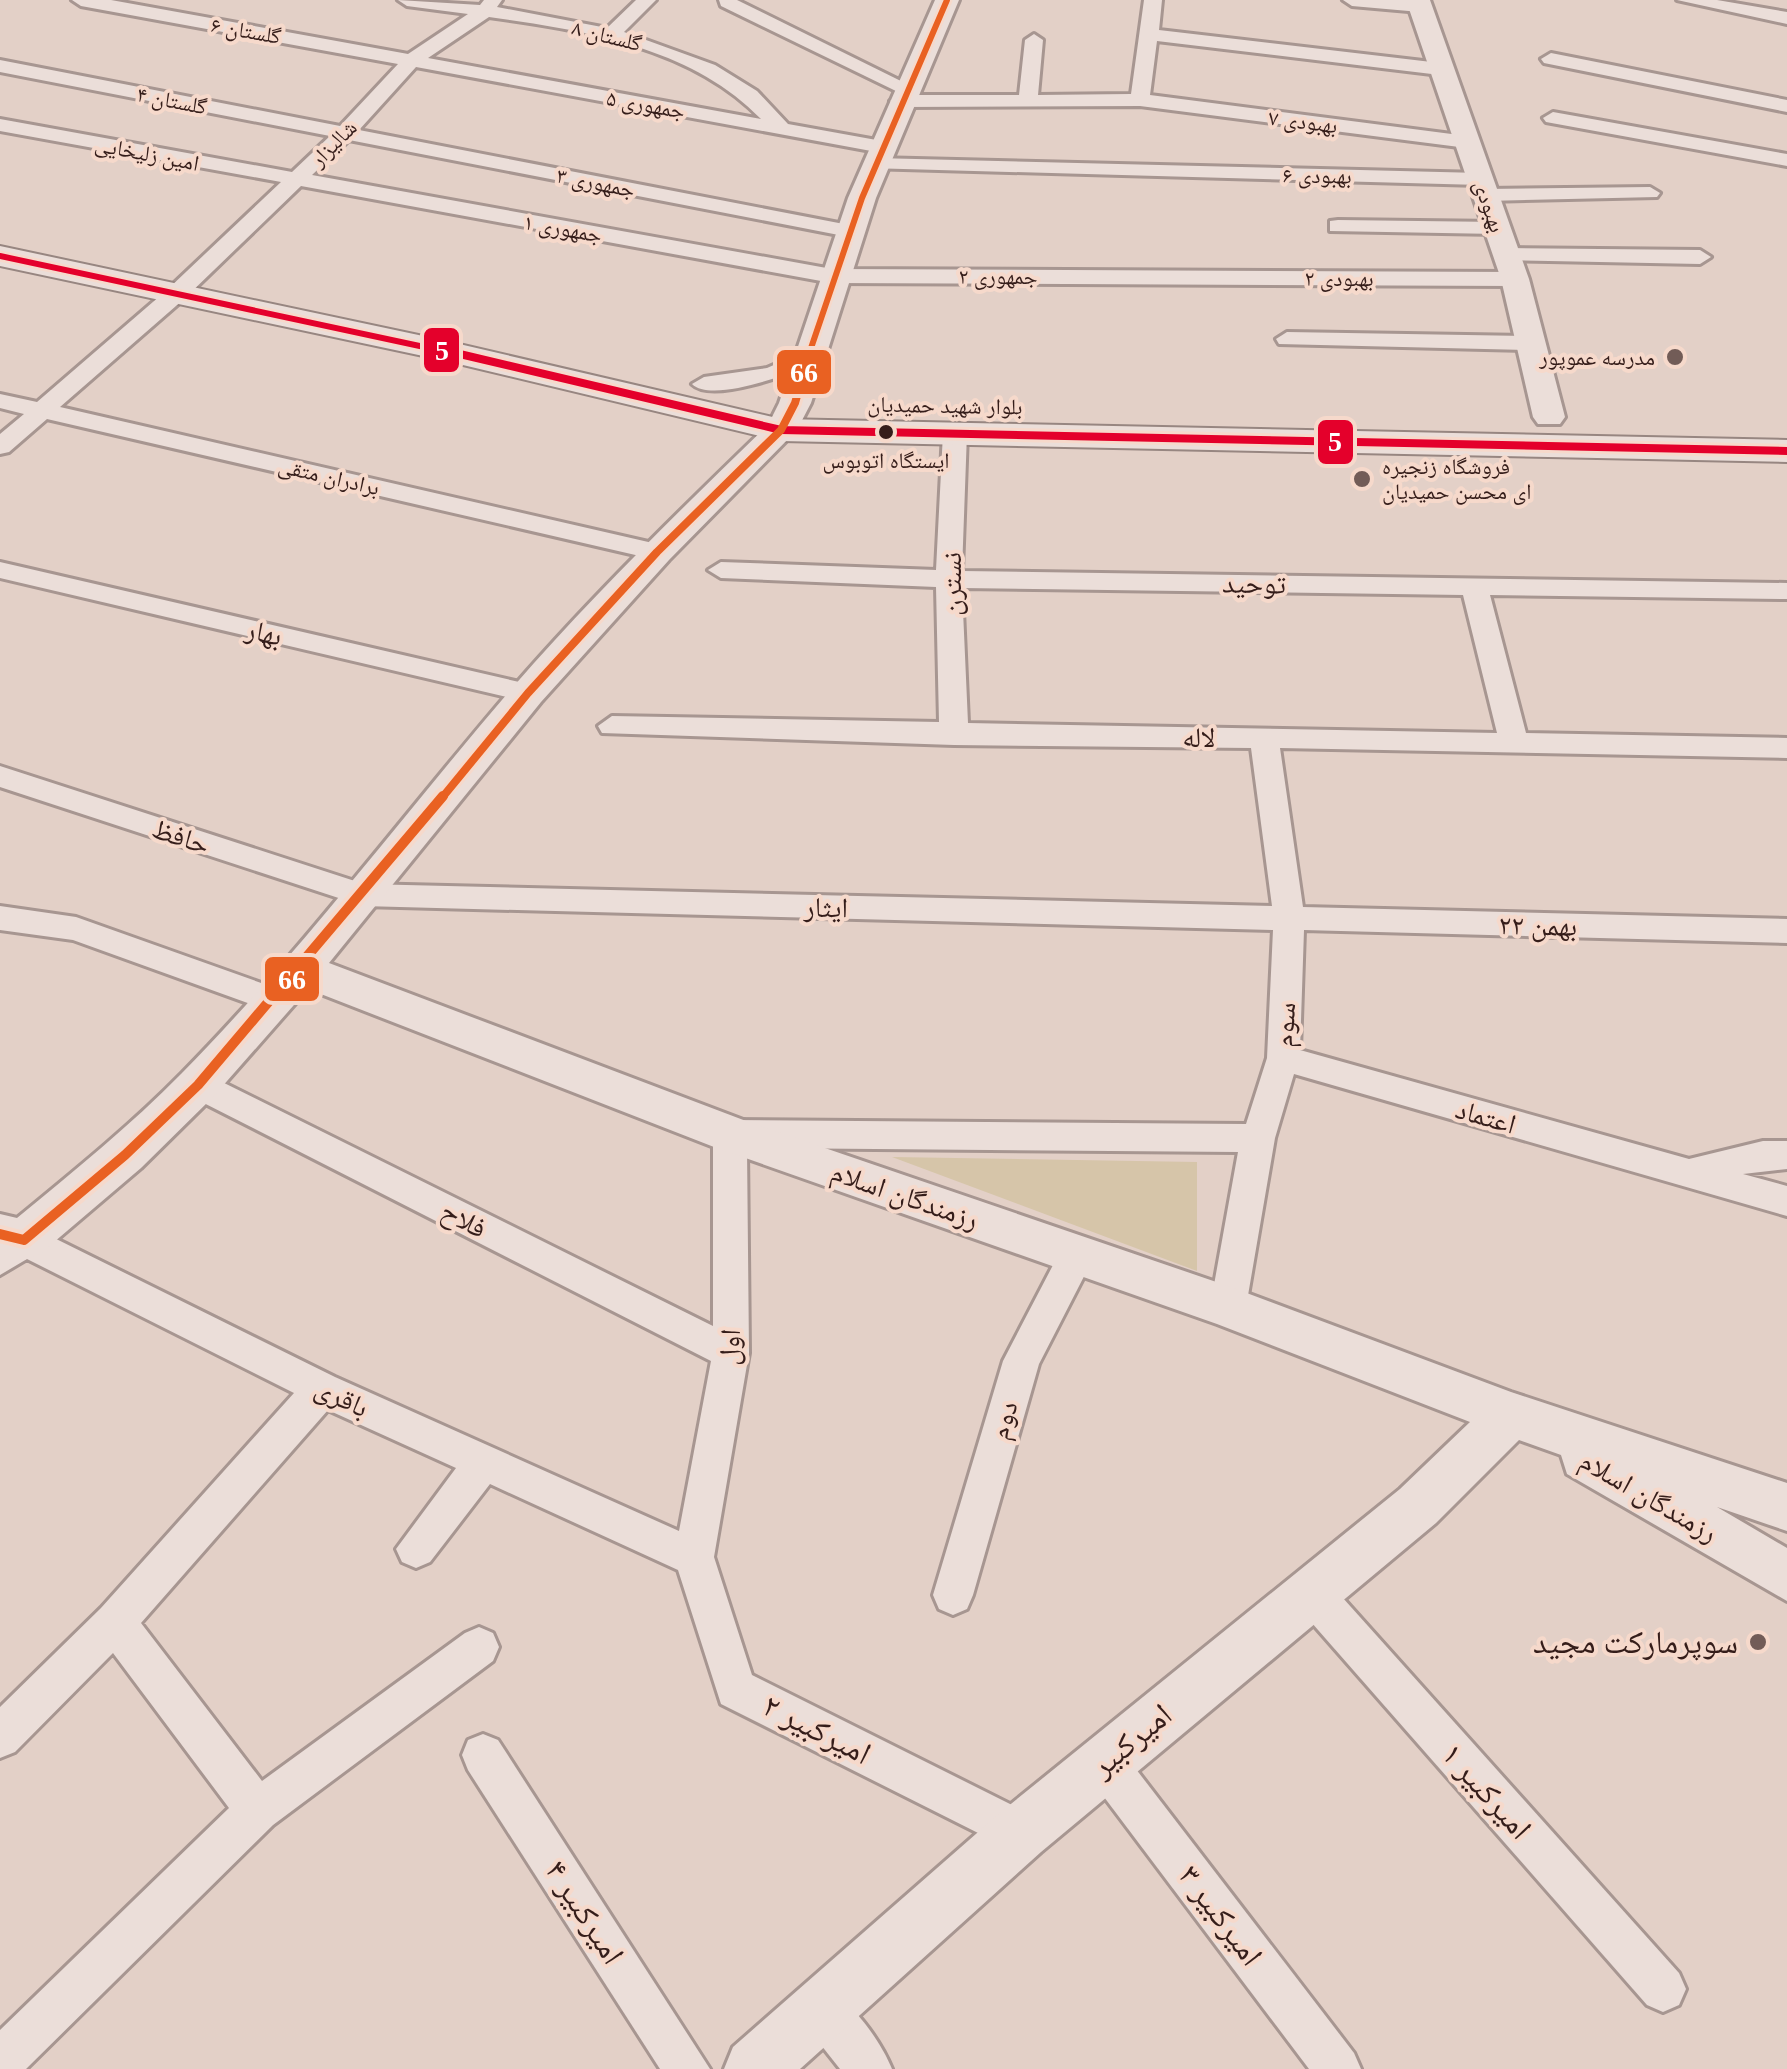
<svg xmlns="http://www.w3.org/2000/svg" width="1787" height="2069" font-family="'Times New Roman','Noto Naskh Arabic',serif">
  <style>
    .green { fill: #d6c5a9 }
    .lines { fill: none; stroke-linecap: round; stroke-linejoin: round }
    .minor-casing { stroke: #a79691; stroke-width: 6 }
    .tertiary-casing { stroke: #a79691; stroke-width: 6 }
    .secondary-casing { stroke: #978681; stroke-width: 4 }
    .minor { fill: #ebded9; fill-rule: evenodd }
    .tertiary { fill: #ebded9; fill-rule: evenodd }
    .secondary { fill: #ebded9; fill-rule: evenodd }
    .bus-1-far1-casing { stroke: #f6d9cb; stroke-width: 11 }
    .bus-1-casing { stroke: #f6d9cb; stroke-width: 14 }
    .bus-2-far2-casing { stroke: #f6d9cb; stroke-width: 11 }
    .bus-2-far1-casing { stroke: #f6d9cb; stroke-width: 14 }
    .bus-2-casing { stroke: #f6d9cb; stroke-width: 18 }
    .bus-1-far1 { stroke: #e4002b; stroke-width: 6 }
    .bus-1 { stroke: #e4002b; stroke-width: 8 }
    .bus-2-far2 { stroke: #e96122; stroke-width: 6 }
    .bus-2-far1 { stroke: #e96122; stroke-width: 8 }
    .bus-2 { stroke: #e96122; stroke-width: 10 }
    .poi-dot { fill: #725c57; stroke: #f6d9cb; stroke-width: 4 }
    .bus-dot { fill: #351d1a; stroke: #f6d9cb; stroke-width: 4 }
    .labels { text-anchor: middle; stroke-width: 8; stroke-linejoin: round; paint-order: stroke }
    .far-street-label { font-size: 22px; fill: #351d1a; stroke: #f6d9cb }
    .far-poi-label { font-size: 22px; fill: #351d1a; stroke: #f6d9cb; text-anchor: end }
    .far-bus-label { font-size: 22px; fill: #351d1a; stroke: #f6d9cb }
    .street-label { font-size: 28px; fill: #351d1a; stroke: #f6d9cb }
    .near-poi-label { font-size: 32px; fill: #351d1a; stroke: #f6d9cb; text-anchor: end }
    .near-street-label { font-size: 32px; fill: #351d1a; stroke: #f6d9cb }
    .line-badge { stroke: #f6d9cb; stroke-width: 4 }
    .badge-label { font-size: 28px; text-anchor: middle; font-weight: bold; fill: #fff }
  </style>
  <rect width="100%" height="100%" fill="#e3d0c7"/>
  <polygon class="green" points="892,1157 1197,1162 1197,1271"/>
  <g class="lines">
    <g class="minor-casing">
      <g id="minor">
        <path d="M72,0H111L408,54L468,14L407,6L398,0L480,5L484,0H502L497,7L607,28L636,0H656L624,32L715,65L757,91L788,124L882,141L892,147L882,153L416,67L359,130L849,225L860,231L849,237L349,140L312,175L832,269L1515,272L1526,279L1515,286L832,283L301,186L184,299L60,407L657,544L666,546L670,552L666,558L657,560L47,419L9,452L0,454V434L24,414L0,408V394L37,402L168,289L281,182L0,131V119L292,172L330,136L0,72V60L340,126L398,64L81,6ZM489,17C583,30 692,47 761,119L428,58Z"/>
        <polygon points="719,0 737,0 915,88 898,92 721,6"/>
        <polygon points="1144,0 1162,0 1159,30 1440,63 1450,69 1440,75 1157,41 1150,95 1467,136 1477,142 1467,148 1140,106 900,107 890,101 900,95 1019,95 1025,40 1034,34 1043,40 1038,95 1131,94"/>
        <polygon points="1343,0 1415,0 1429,6 1420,12 1352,6"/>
        <polygon points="1677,0 1717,0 1787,12 1787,24"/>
        <polygon points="1551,53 1787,100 1787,112 1544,63 1541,59"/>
        <polygon points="1553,112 1787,154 1787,166 1546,122 1543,118"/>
        <polygon points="875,158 1480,173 1490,179 1480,185 868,168 865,164"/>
        <polygon points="1650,187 1660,193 1657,197 1486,201 1475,195 1486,189"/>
        <polygon points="1338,220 1498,222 1509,228 1498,234 1330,231 1330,221"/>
        <polygon points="1506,248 1700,250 1711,257 1700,264 1498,260 1495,255"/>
        <polygon points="1287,332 1529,336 1541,343 1529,350 1279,344 1276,339"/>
        <path d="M808,350L816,352V362C793,373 712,404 692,384L704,377L767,368Z"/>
        <path d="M955,426L967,433L962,571L1787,583V599L1490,595L1526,733L1787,738V758L1280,748L1303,907L1787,919V943L1304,930L1300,1050L1689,1159L1763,1141H1787V1169L1743,1174L1787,1186V1216L1294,1074L1275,1138L1246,1307L1241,1318L1228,1323L1215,1318L1210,1307L1238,1152L747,1148L749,1353L714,1557L752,1675L1036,1817L1043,1832L1036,1847L1021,1854L1006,1847L721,1704L678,1570L490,1484L430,1562L416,1568L402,1562L396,1549L456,1468L328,1410L141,1623L262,1781L465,1633L479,1627L493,1633L499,1647L493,1661L273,1825L26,2069H0V2030L229,1808L113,1653L15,1752L0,1758V1707L101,1608L294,1393L27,1259L0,1275V1239L24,1225L36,1229L335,1377L679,1531L711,1361L186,1094L181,1085L186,1076L198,1072L210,1076L713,1326V1134L718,1124L730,1120L1246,1124L1267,1058L1273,930L363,906L0,787V766L364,884L1272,906L1251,748L954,745L602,733L598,726L612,716L939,722L936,587L721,578L708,570L721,562L936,570L943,433ZM962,588L1463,595L1497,733L968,723Z"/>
        <polygon points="0,562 528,684 542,693 528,702 0,578"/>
        <polygon points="0,906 76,917 281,990 286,999 281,1008 270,1011 73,940 0,930"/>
        <polygon points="1077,1240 1090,1244 1095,1255 1039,1364 973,1595 967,1609 953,1615 939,1609 933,1595 1003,1361 1064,1244"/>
        <polygon points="1311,1572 1325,1578 1679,1973 1686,1989 1679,2005 1663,2012 1647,2005 1297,1606 1291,1592 1297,1578"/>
        <polygon points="483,1734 498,1740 710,2069 660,2069 468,1770 462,1755 468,1740"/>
        <polygon points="1104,1741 1119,1747 1354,2053 1361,2069 1309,2069 1089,1777 1083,1762 1089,1747"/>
        <path d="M822,1987C851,1999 880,2040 892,2069H840L806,2026L799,2010L806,1994Z"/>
      </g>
    </g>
    <g class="tertiary-casing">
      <g id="tertiary">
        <path d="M935,0H959L876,198L811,403L797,430L669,560L541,702L329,963L746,1121L1228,1286L1511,1392L1787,1483V1531L1717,1507L1787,1548V1601L1567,1474L1561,1455L1519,1440L1436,1523L1041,1852L800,2069H724L733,2047L1001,1812L1400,1489L1470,1422L1217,1324L714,1147L308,989L213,1097L141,1168L40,1254L24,1260L0,1254V1214L17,1218C73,1172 131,1125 182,1073C301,952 403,815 513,687C593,595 680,510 768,425L779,403L848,198Z"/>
        <polygon points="1406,0 1430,0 1529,279 1565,417 1560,424 1538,424 1533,417 1501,279"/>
      </g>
    </g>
    <g class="secondary-casing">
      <polygon id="secondary" points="0,246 442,340 781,419 1787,440 1787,462 781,441 442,360 0,266"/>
    </g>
    <use href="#minor" class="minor"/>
    <use href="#tertiary" class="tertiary"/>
    <use href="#secondary" class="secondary"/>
    <g class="bus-1-far1-casing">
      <polyline id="bus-1-far1" points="0,256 457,354"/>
    </g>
    <g class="bus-1-casing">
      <polyline id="bus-1" points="447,351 781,430 1787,451"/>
    </g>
    <g class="bus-2-far2-casing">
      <polyline id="bus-2-far2" points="809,354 862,198 947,0"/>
    </g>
    <g class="bus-2-far1-casing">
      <polyline id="bus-2-far1" points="441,799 528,693 657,552 781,430 795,403 810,351"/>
    </g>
    <g class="bus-2-casing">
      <polyline id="bus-2" points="0,1234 24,1240 125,1155 198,1085 443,796"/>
    </g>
    <use href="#bus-1-far1" class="bus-1-far1"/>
    <use href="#bus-1" class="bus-1"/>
    <use href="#bus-2-far2" class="bus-2-far2"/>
    <use href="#bus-2-far1" class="bus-2-far1"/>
    <use href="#bus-2" class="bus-2"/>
  </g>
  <g class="poi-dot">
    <circle cx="1675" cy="357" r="10"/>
    <circle cx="1362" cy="479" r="10"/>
    <circle cx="1758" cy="1642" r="10"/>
  </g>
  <circle class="bus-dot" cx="886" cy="432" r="9"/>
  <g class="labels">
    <g class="far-street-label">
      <text transform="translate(246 30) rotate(10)" y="8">گلستان ۶</text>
      <text transform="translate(607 35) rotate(14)" y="8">گلستان ۸</text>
      <text transform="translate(172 100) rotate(11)" y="8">گلستان ۴</text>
      <text transform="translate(646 104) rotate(10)" y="8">جمهوری ۵</text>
      <text transform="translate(1303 121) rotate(7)" y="8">بهبودی ۷</text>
      <text transform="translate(333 143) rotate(-45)" y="8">شالیزار</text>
      <text transform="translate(147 153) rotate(11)" y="8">امین زلیخایی</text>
      <text transform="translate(1317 175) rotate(1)" y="8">بهبودی ۶</text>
      <text transform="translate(596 182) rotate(11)" y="8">جمهوری ۳</text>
      <text transform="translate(1490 206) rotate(71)" y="8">بهبودی</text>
      <text transform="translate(563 228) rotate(10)" y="8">جمهوری ۱</text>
      <text x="998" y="284">جمهوری ۲</text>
      <text x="1339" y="286">بهبودی ۲</text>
      <text transform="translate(945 405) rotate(1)" y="8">بلوار شهید حمیدیان</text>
      <text transform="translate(329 476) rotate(13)" y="8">برادران متقی</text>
    </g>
    <g class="far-poi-label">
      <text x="1655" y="365">مدرسه عموپور</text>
      <text x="1382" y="474" text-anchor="start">فروشگاه زنجیره<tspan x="1382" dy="25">ای محسن حمیدیان</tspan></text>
    </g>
    <g class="far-bus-label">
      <text x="886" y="468">ایستگاه اتوبوس</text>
    </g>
    <g class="street-label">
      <text transform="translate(1254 583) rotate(1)" y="10">توحید</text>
      <text transform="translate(951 584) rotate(-90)" y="10">نسترن</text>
      <text transform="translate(264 632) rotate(13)" y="10">بهار</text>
      <text transform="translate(1199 737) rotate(1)" y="10">لاله</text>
      <text transform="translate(181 836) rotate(18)" y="10">حافظ</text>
      <text transform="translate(826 907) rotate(1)" y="10">ایثار</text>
      <text transform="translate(1538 925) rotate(1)" y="10">۲۲ بهمن</text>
      <text transform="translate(1284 1025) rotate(-87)" y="10">سوم</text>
      <text transform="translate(1486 1116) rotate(16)" y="10">اعتماد</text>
      <text transform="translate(905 1195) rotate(19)" y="10">رزمندگان اسلام</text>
      <text transform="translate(464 1219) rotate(27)" y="10">فلاح</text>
      <text transform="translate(729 1347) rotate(-86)" y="10">اول</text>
      <text transform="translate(342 1397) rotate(25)" y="10">باقری</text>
      <text transform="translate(1003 1420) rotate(-74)" y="10">دوم</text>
      <text transform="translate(1649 1496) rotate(30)" y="10">رزمندگان اسلام</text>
    </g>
    <g class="near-poi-label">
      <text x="1738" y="1653">سوپرمارکت مجید</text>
    </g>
    <g class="near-street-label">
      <text transform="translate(817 1729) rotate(27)" y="11">امیرکبیر ۲</text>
      <text transform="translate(1131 1740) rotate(-40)" y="11">امیرکبیر</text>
      <text transform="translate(1487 1791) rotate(48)" y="11">امیرکبیر ۱</text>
      <text transform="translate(585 1912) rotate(57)" y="11">امیرکبیر ۴</text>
      <text transform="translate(1221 1915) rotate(53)" y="11">امیرکبیر ۳</text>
    </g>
  </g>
  <g class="line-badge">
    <rect x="422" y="326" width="39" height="48" rx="10" fill="#e4002b"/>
    <rect x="775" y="348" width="58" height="48" rx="10" fill="#e96122"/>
    <rect x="1316" y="418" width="39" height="48" rx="10" fill="#e4002b"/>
    <rect x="263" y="955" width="58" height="48" rx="10" fill="#e96122"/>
  </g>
  <g class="badge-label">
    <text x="442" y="360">5</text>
    <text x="804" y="382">66</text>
    <text x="1335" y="451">5</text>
    <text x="292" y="989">66</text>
  </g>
</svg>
